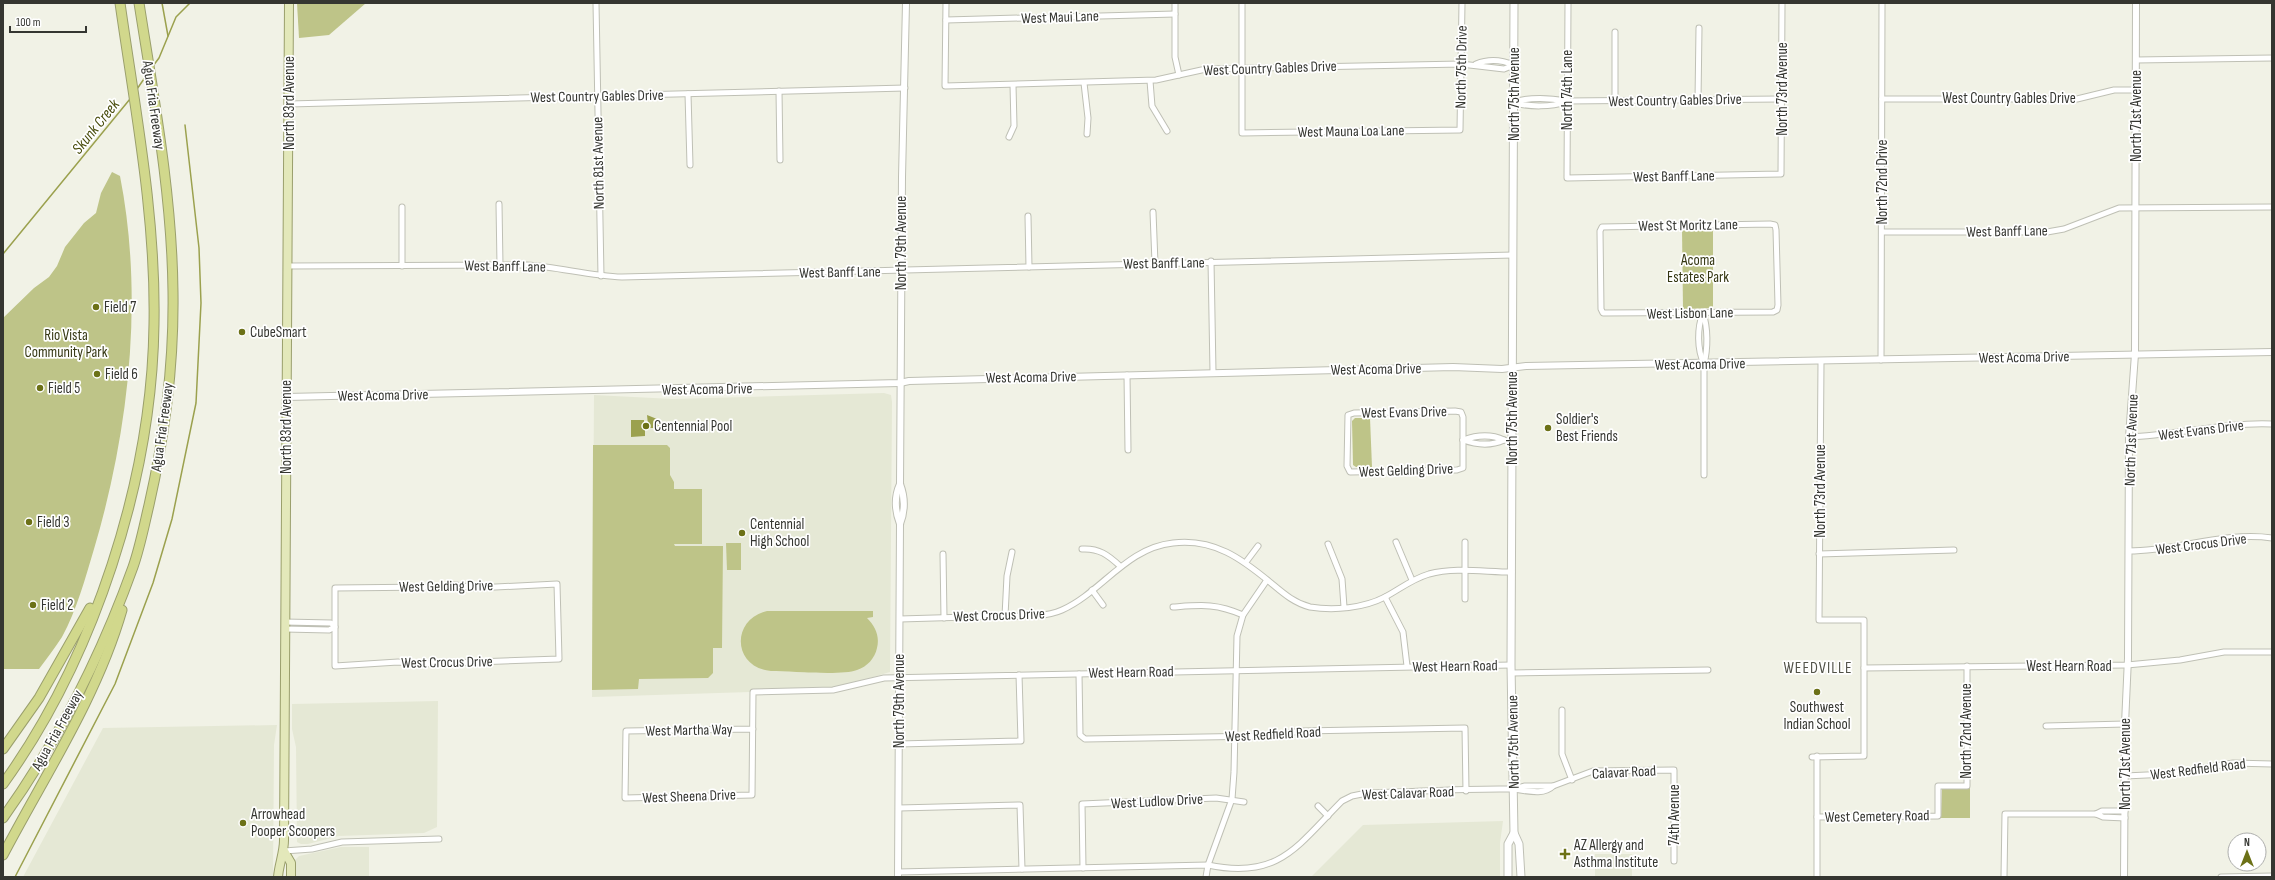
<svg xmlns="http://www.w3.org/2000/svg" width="2275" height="880" font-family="'Sofia Sans Condensed',sans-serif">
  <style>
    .built { fill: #e5e8d5 }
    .green { fill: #bec488 }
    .water { fill: #9ba14e }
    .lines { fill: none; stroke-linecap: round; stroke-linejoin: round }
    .stream { stroke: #9ba14e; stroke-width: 1.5 }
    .minor-casing { stroke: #bfc0b5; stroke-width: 7 }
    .tertiary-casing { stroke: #bfc0b5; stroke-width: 8 }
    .secondary-casing { stroke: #bfc0b5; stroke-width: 9 }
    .primary-casing { stroke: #9a9f6c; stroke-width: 10 }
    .motorway-casing { stroke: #9a9f6c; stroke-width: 11 }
    .minor { stroke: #fff; stroke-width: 5 }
    .tertiary { stroke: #fff; stroke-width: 6 }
    .secondary { stroke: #fff; stroke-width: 7 }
    .primary { stroke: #e3e8ba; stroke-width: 8 }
    .motorway { stroke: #d1d88c; stroke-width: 9 }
    .poi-dot { fill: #6c7117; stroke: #fff; stroke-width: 1.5 }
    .labels { text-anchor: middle; stroke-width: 3.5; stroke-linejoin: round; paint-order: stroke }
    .street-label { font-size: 15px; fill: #353631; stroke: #fff }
    .park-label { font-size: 15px; fill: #353713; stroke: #fff }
    .poi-label { font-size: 15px; fill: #353631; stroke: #fff; text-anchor: start }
    .water-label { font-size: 16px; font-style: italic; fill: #484c0b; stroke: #fff }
    .neighbourhood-label { font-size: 16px; letter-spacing: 1px; fill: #515248; stroke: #fff }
  </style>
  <rect width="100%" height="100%" fill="#f1f2e6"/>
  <g class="built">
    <polygon points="884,393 891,395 892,402 890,672 839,687 755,689 750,692 592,697 594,395 673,399"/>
    <polygon points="438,701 437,827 424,833 339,836 308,844 301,844 297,842 296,747 292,729 292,704"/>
    <polygon points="277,725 274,745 273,877 23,877 103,728"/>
    <polygon points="1503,821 1500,843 1500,877 1311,877 1363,825"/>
    <polygon points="341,847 369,847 369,877 295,877 295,860 299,856"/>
    <rect x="1595" y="854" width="37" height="23"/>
  </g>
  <g class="green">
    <polygon points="297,3 366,3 329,35 299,38"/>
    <path d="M112,172L120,176C144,298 129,431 94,549C85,579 77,609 62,637C55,648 47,658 39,669H3V318L34,288L49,277L57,266L65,247L84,223L96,213L101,193Z"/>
    <polygon points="1682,229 1713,229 1713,308 1683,309"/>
    <polygon points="1355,418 1370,418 1372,467 1356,467 1353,465 1352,421"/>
    <polygon points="593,445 667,445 670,448 670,475 674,482 674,489 702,489 702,544 674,544 675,546 723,546 722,648 713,648 713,673 708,678 639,679 638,689 592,690"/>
    <polygon points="726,543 741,543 741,570 727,570"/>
    <path d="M767,611H873V617L867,618C875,626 880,636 877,648C875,658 867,667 857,670C841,676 791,671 771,671C733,668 730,620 767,611Z"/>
    <polygon points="1942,788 1970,788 1970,818 1941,818"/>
  </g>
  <polygon class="water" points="647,415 657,419 661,428 645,428 645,436 631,437 631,420 644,420 644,425 648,425"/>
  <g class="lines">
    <g class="stream">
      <polyline points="162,3 168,36"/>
      <polyline points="153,66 159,58 176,17 190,3"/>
      <polyline points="137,89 146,76"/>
      <polyline points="3,254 130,99"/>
      <polyline points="15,877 115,684 153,583 172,519 196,403 201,303 199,248 185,125"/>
    </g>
    <g class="minor-casing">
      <g id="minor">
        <polyline points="596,3 601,276"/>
        <polyline points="946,3 945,86 1156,80 1206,69 1461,64 1504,69 1514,65"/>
        <polyline points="1175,3 1175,57 1179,75"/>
        <polyline points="1242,3 1242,133 1460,130 1462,3"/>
        <polyline points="1568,3 1567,178 1781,174 1782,3"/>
        <polyline points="946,20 1175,14"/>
        <polyline points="1615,32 1615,101"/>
        <polyline points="2136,60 2272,58"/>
        <path d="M1476,64C1488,59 1502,60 1514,65"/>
        <polyline points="1150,81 1152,106 1167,131"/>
        <polyline points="1084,83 1088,118 1087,134"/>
        <polyline points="779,91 780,160"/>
        <polyline points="688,94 690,165"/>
        <polyline points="1882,99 2077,99 2114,90 2136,90"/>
        <polyline points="1698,100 1699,28"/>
        <path d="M1514,102C1530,97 1550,98 1567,101L1782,99"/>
        <path d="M1515,103C1530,107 1551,107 1566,102"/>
        <polyline points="289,104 905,88"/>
        <polyline points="1009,137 1014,126 1013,85"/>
        <polyline points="499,204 500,265"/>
        <polyline points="402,207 402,266"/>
        <polyline points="1153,212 1155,263"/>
        <polyline points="1028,216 1029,267"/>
        <polygon points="1770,224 1775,225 1776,230 1778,305 1777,310 1773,312 1603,313 1601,309 1600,231 1602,227"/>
        <polyline points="1882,232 2047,232 2064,229 2119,208 2272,207"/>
        <polyline points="1211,261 1213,372"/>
        <path d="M288,266L527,265C559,267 590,276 622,277L1513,255"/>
        <path d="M1703,313C1708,328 1708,348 1704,364V475"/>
        <path d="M1703,313C1697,328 1697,349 1704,364"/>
        <polyline points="1881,360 1882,3"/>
        <polyline points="1127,375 1128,450"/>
        <polygon points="1455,411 1461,412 1463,417 1463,468 1457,470 1350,472 1347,466 1348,415 1354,413"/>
        <path d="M2129,437C2177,435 2224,422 2272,424"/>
        <path d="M1463,440C1477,435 1491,434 1504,440"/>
        <path d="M1463,440C1477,445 1491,446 1504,440"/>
        <polyline points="1396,542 1412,580"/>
        <polyline points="1465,542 1465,599"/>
        <polyline points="1328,544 1342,579 1344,607"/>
        <path d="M1082,549C1099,548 1108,555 1120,566"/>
        <path d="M2129,551C2177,551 2224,531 2272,538"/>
        <polyline points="943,554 944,618"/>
        <polyline points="1819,554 1954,550"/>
        <polyline points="1246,562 1258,546"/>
        <polygon points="557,584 559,659 422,664 398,662 335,666 335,588 432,587 456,585 476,588"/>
        <polyline points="1092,590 1103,605"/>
        <polyline points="1385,597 1403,632 1407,666"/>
        <path d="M1173,607C1201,605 1216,603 1243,615"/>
        <polyline points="1005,616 1007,576 1012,552"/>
        <path d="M900,619C934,618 968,617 1002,616C1021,616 1044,618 1062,610C1102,592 1126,548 1173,543C1214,538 1242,559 1271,583C1283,593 1294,603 1310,607C1334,611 1364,608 1385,597C1400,589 1412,579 1429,574C1455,567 1485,572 1512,572"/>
        <polyline points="285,622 331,623 335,627 329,630 285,629"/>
        <polyline points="1864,668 2127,665 2180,660 2224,652 2272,652"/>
        <polyline points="1512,673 1708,670"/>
        <polyline points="1079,674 1080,735 1085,739 1263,736 1302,731 1465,728 1466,791"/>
        <polyline points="1562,710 1562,754 1572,780"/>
        <polyline points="2046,726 2125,724"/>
        <polyline points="753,729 626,731 625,798 752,795 753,692 833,690 884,678 1511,665"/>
        <polyline points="899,744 1021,741 1019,675"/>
        <polyline points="1812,757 1864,756 1864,620 1819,620 1821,362"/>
        <polyline points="2125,776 2168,774 2233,763 2272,764"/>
        <polyline points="1514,789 1525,786 1553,786"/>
        <polyline points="1318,806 1328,816"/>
        <polyline points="899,808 1020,805 1022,869"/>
        <polyline points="2096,814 2103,817 2125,818"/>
        <polyline points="1817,817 1938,816 1938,786 1967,786 1967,666"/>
        <polyline points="284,851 312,849 342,842 439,839"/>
        <polyline points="1083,868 1082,804 1216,798 1244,802"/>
        <path d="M898,872L1208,865C1279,880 1297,846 1342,801L1352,796L1367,793C1415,792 1464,788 1512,789C1524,790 1544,796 1553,786L1593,771L1674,770V861"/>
        <polyline points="1206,877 1208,865 1232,799 1234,772 1237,636 1243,615 1267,580"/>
        <polyline points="1817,877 1817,756"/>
        <polyline points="2004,877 2005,814 2096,814 2102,811 2125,811"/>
        <polyline points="2221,877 2272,876"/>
      </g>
    </g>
    <g class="tertiary-casing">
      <g id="tertiary">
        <polyline points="286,397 900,383 909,381 1453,367 1502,369 1526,366 2272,352"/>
        <path d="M900,524C895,511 894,497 900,484"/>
        <path d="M898,877L900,524C905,511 905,497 900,484L902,177L906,3"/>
        <polyline points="2124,877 2125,724 2128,658 2129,437 2135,354 2136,3"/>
      </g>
    </g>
    <g class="secondary-casing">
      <g id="secondary">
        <polyline points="1514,3 1511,665 1514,833 1519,844 1521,877"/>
        <polyline points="1508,877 1508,844 1514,833"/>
      </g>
    </g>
    <g class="primary-casing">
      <g id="primary">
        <polyline points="284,851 291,863 291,877"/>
        <path d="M278,877C279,864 284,853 284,840L289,3"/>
      </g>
    </g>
    <g class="motorway-casing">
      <g id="motorway">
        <polyline points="3,749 39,698 90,608"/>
        <path d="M3,784C94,658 152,480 154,324C156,216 135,109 120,3"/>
        <path d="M3,818C58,741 101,656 133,567C140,547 144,526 149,505C165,435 174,364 173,292C172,195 154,99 139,3"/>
        <path d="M3,855C45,775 97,697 122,610"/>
      </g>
    </g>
    <use href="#minor" class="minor"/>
    <use href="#tertiary" class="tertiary"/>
    <use href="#secondary" class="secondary"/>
    <use href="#primary" class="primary"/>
    <use href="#motorway" class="motorway"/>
  </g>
  <g class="poi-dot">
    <circle cx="96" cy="307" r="4"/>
    <circle cx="242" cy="332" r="4"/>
    <circle cx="97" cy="374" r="4"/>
    <circle cx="40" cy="388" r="4"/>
    <circle cx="646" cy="426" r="4"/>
    <circle cx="1548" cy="428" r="4"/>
    <circle cx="29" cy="522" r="4"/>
    <circle cx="742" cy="533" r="4"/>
    <circle cx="33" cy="605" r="4"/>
    <circle cx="1817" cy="692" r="4"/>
    <circle cx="243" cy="823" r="4"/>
    <path d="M1563 848h4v4h4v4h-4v4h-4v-4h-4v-4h4z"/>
  </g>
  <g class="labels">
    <g class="street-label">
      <text transform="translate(1060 17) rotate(-2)" y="5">West Maui Lane</text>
      <text transform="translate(1461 67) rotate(-89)" y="5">North 75th Drive</text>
      <text transform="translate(1270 68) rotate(-2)" y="5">West Country Gables Drive</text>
      <text transform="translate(1782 89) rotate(-90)" y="5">North 73rd Avenue</text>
      <text transform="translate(1567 90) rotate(-90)" y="5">North 74th Lane</text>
      <text transform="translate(1514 94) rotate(-90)" y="5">North 75th Avenue</text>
      <text transform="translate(597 96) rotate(-1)" y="5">West Country Gables Drive</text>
      <text x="2009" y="103">West Country Gables Drive</text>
      <text transform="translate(1675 100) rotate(-1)" y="5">West Country Gables Drive</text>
      <text transform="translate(289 103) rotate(-90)" y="5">North 83rd Avenue</text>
      <text transform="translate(154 105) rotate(82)" y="5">Agua Fria Freeway</text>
      <text transform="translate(2136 116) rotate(-90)" y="5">North 71st Avenue</text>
      <text transform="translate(1351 131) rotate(-1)" y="5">West Mauna Loa Lane</text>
      <text transform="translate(598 163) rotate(-91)" y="5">North 81st Avenue</text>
      <text transform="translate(1674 176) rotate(-1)" y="5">West Banff Lane</text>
      <text transform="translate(1882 182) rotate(-90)" y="5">North 72nd Drive</text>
      <text transform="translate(1688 225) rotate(-1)" y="5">West St Moritz Lane</text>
      <text transform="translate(2007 231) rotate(-1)" y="5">West Banff Lane</text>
      <text transform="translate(901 243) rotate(-90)" y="5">North 79th Avenue</text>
      <text transform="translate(1164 263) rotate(-1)" y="5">West Banff Lane</text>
      <text transform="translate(505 266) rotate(1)" y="5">West Banff Lane</text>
      <text transform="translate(840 272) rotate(-1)" y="5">West Banff Lane</text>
      <text transform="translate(1690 313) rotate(-1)" y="5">West Lisbon Lane</text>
      <text transform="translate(2024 357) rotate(-1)" y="5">West Acoma Drive</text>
      <text transform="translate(1700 364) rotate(-1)" y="5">West Acoma Drive</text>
      <text transform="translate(1376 369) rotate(-1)" y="5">West Acoma Drive</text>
      <text transform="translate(1031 377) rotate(-1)" y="5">West Acoma Drive</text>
      <text transform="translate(707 389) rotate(-1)" y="5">West Acoma Drive</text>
      <text transform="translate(383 395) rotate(-1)" y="5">West Acoma Drive</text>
      <text transform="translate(1404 412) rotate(-1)" y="5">West Evans Drive</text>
      <text transform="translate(1512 418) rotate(-90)" y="5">North 75th Avenue</text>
      <text transform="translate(162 427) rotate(-82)" y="5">Agua Fria Freeway</text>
      <text transform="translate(286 427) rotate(-90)" y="5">North 83rd Avenue</text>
      <text transform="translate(2201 430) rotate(-7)" y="5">West Evans Drive</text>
      <text transform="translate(2131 440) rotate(-88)" y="5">North 71st Avenue</text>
      <text transform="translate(1406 470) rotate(-2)" y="5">West Gelding Drive</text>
      <text transform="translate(1820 491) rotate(-90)" y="5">North 73rd Avenue</text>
      <text transform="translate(2201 544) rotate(-7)" y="5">West Crocus Drive</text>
      <text transform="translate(446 586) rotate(-1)" y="5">West Gelding Drive</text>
      <text transform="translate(999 615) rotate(-2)" y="5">West Crocus Drive</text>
      <text transform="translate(447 662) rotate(-1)" y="5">West Crocus Drive</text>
      <text transform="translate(1455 666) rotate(-1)" y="5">West Hearn Road</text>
      <text x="2069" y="671">West Hearn Road</text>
      <text transform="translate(1131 672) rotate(-1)" y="5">West Hearn Road</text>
      <text transform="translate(899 701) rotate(-90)" y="5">North 79th Avenue</text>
      <text transform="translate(57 730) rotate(-61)" y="5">Agua Fria Freeway</text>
      <text transform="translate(689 730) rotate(-1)" y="5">West Martha Way</text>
      <text transform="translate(1966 731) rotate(-90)" y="5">North 72nd Avenue</text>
      <text transform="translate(1273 734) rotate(-3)" y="5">West Redfield Road</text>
      <text transform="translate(1513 742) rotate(-91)" y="5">North 75th Avenue</text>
      <text transform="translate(2125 764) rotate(-90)" y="5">North 71st Avenue</text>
      <text transform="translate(2198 769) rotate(-7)" y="5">West Redfield Road</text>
      <text transform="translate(1624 772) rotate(-3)" y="5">Calavar Road</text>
      <text transform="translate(1408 793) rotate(-2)" y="5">West Calavar Road</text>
      <text transform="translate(689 796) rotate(-2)" y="5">West Sheena Drive</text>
      <text transform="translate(1157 801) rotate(-3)" y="5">West Ludlow Drive</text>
      <text transform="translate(1674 815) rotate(-90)" y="5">74th Avenue</text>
      <text transform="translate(1877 816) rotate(-1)" y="5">West Cemetery Road</text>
    </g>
    <g class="park-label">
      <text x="1698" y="265">Acoma<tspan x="1698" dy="17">Estates Park</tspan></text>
      <text x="66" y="340">Rio Vista<tspan x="66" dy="17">Community Park</tspan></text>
    </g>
    <g class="poi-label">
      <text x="104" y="312">Field 7</text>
      <text x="250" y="337">CubeSmart</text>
      <text x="105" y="379">Field 6</text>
      <text x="48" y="393">Field 5</text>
      <text x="1556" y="424">Soldier's<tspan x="1556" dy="17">Best Friends</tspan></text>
      <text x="654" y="431">Centennial Pool</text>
      <text x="37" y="527">Field 3</text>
      <text x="750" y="529">Centennial<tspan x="750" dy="17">High School</tspan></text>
      <text x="41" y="610">Field 2</text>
      <text x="1817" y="712" text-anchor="middle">Southwest<tspan x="1817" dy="17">Indian School</tspan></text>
      <text x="251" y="819">Arrowhead<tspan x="251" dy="17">Pooper Scoopers</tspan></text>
      <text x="1574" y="850">AZ Allergy and<tspan x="1574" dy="17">Asthma Institute</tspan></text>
    </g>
    <g class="water-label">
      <text transform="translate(95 126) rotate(-51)" y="6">Skunk Creek</text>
    </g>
    <g class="neighbourhood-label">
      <text x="1818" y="673">WEEDVILLE</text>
    </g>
  </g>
  <rect width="2275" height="880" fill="none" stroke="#353631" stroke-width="8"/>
  <g transform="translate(2247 852)"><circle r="19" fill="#ffffff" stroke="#aeafad"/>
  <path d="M0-3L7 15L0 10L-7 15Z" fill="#6c7117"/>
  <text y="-6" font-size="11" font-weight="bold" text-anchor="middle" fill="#353631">N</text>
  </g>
  <path d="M10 26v6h76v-6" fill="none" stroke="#353631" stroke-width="2"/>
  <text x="16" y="26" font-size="12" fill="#353631" stroke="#ffffff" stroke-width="3" paint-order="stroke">100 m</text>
</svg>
